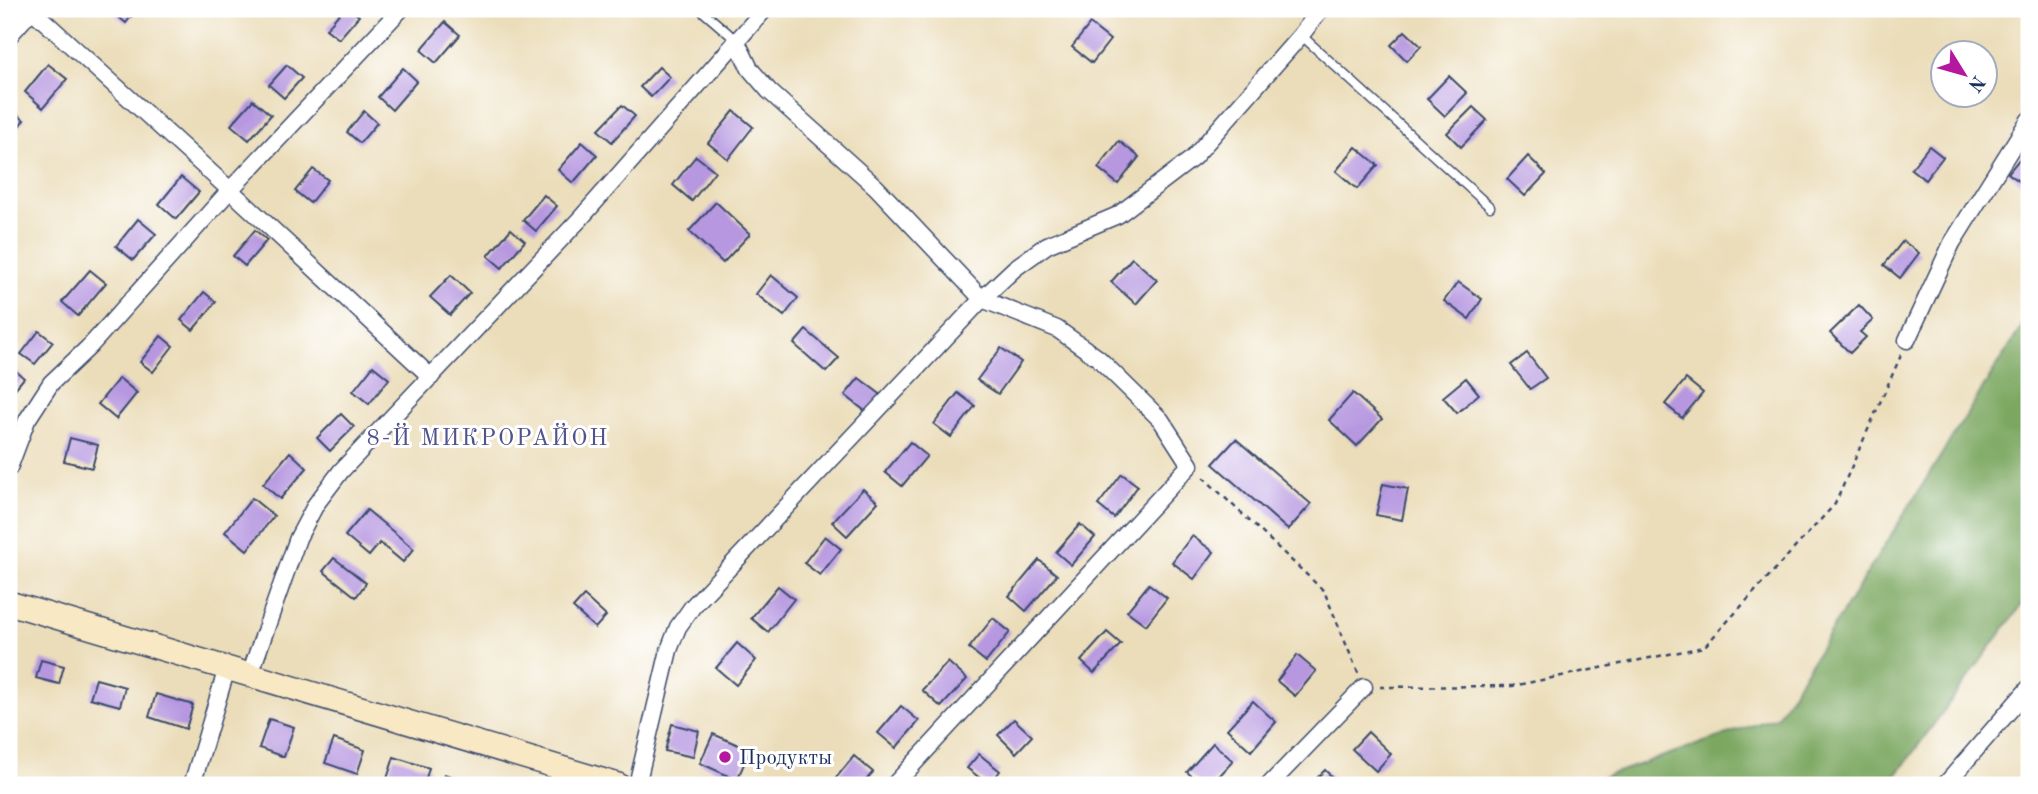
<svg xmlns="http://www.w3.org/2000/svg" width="2038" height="794" font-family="'Old Standard TT',serif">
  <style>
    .forest { fill: #7ca760; stroke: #4c6b5f; stroke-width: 2 }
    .building { fill: #b697e0 }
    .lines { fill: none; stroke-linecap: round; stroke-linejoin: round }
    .lane-casing { stroke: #3a496c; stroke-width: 11 }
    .street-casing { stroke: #3a496c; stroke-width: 19 }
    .secondary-casing { stroke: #3a496c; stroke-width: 26 }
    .path { stroke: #3a496c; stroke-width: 2.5; stroke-dasharray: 5 5; stroke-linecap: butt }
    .lane { stroke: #fff; stroke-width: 8 }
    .street { stroke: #fff; stroke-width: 16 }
    .secondary { stroke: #f8e8c3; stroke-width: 23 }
    .poi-dot { fill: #b5179e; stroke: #fff; stroke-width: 2.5 }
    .labels { text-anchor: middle; stroke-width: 6; stroke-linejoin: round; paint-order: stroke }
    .poi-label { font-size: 21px; fill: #1b2f5e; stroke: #fff; text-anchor: start }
    .neighbourhood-label { font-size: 23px; letter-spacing: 2px; fill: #51538c; stroke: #fff }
  </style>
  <rect width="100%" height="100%" fill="#fff"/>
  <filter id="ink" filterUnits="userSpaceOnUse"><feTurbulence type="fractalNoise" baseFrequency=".0143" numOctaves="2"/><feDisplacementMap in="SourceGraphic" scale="14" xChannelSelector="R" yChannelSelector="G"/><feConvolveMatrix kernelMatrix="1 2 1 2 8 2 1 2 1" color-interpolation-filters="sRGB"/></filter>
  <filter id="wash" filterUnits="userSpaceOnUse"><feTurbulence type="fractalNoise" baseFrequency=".00686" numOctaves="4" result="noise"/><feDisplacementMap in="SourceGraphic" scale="28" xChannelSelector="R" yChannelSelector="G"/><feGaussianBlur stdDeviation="1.57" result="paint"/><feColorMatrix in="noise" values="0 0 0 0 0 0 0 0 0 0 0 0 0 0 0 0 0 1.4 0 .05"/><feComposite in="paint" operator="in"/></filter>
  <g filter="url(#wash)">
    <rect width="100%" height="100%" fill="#ebddb9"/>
    <polygon class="forest" points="2029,315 2029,595 1889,785 1580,785 1777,717"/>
    <g id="blocks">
      <g class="building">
        <polygon points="112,9 137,9 126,23 110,10"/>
        <polygon points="343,9 350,9 359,16 339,39 326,29"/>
        <polygon points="445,22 460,35 436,63 421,50"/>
        <polygon points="1090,24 1110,40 1092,63 1072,47"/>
        <polygon points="1405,31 1421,46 1407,61 1391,45"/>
        <polygon points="48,64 67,79 43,108 25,92"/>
        <polygon points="287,65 302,78 284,98 269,85"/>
        <polygon points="659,67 670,77 651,97 640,87"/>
        <polygon points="403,68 417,81 392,110 378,97"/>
        <polygon points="1449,76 1467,93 1445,116 1427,99"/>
        <polygon points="253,100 271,115 249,140 231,125"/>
        <polygon points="622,105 635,116 612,142 598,130"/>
        <polygon points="1473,107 1487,120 1461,147 1447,133"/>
        <polygon points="10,108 24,120 9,138 9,110"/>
        <polygon points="364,111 377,123 360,143 347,132"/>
        <polygon points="734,111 753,127 728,159 708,143"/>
        <polygon points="1119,141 1139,157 1118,184 1098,168"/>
        <polygon points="582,142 597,155 573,183 558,170"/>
        <polygon points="1929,146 1943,157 1925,180 1911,169"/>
        <polygon points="1356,147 1378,165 1357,189 1336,171"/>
        <polygon points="2025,152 2029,155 2029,179 2024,185 2008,173"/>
        <polygon points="696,156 715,171 692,201 673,185"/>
        <polygon points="1528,156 1546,174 1525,196 1507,179"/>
        <polygon points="313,169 328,180 310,203 295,191"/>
        <polygon points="181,177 199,192 176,219 159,204"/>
        <polygon points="544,195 557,206 536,231 523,220"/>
        <polygon points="716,202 750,234 723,263 689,231"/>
        <polygon points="138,219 156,234 133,260 116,246"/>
        <polygon points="511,229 525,241 502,268 488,256"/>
        <polygon points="255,230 267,240 245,266 233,256"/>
        <polygon points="1903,241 1919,253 1900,278 1884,265"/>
        <polygon points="1132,258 1157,280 1136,304 1111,282"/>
        <polygon points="90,270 106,283 78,316 62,302"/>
        <polygon points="451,275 470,293 450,315 430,297"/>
        <polygon points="771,275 798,298 784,316 756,294"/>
        <polygon points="1458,282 1482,299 1469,319 1444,301"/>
        <polygon points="204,292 216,302 193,330 181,320"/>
        <polygon points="1859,305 1873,320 1860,332 1866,337 1850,353 1830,333"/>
        <polygon points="806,330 839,358 826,372 794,344"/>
        <polygon points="39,331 53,342 35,364 21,354"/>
        <polygon points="161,336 173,346 153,372 140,362"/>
        <polygon points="1001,348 1021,362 998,394 977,380"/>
        <polygon points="1527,353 1546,378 1530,389 1511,365"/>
        <polygon points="9,365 24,378 9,396"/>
        <polygon points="373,366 389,379 369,404 353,391"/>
        <polygon points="119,378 137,393 116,419 98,404"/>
        <polygon points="859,378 884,397 870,415 845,395"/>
        <polygon points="1466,378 1479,394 1457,413 1443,397"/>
        <polygon points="1686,379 1703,393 1682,418 1665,404"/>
        <polygon points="958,393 975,406 951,437 934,424"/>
        <polygon points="1353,393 1382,419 1357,446 1329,420"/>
        <polygon points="341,414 354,427 330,451 317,438"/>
        <polygon points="70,438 98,445 92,468 64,461"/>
        <polygon points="1236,439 1311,504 1288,530 1213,464"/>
        <polygon points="910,442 927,456 902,486 885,472"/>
        <polygon points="290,452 307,468 280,499 263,484"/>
        <polygon points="1122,474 1138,486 1114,518 1098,505"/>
        <polygon points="1383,484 1408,489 1402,520 1376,515"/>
        <polygon points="863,489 878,502 847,536 832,522"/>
        <polygon points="252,498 274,516 247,550 225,532"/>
        <polygon points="367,510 414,549 403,562 380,543 369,556 345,536"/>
        <polygon points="1080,524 1095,537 1071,565 1056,552"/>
        <polygon points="825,536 841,549 820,575 804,563"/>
        <polygon points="1192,536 1214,552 1194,579 1172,562"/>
        <polygon points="334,558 366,583 356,597 323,571"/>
        <polygon points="1039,560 1057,575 1026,611 1009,596"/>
        <polygon points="1149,584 1167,598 1146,625 1127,611"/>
        <polygon points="778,586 794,599 768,632 751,618"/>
        <polygon points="584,596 606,616 595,628 573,608"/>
        <polygon points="993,618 1010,632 986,662 969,648"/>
        <polygon points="1107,632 1121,644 1094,673 1081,661"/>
        <polygon points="737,643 756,660 736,685 716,668"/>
        <polygon points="1297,655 1316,671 1295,696 1277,681"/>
        <polygon points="41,660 64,666 59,684 36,678"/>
        <polygon points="948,662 967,679 941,707 922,690"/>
        <polygon points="96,679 125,687 120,706 90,698"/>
        <polygon points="156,694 193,705 186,729 149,717"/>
        <polygon points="1253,701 1276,722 1251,751 1227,729"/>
        <polygon points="901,706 919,721 896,748 878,733"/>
        <polygon points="269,719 294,727 284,757 259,748"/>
        <polygon points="1014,719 1032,736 1016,753 998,735"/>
        <polygon points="672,724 699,731 693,757 665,751"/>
        <polygon points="1368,732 1391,754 1376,771 1352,749"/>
        <polygon points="713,734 750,750 737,780 700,763"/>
        <polygon points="334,739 365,750 357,774 325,763"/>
        <polygon points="1213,743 1233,761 1211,785 1202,785 1187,772"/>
        <polygon points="979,754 1000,771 989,785 967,768"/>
        <polygon points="854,756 873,772 862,785 830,785"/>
        <polygon points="394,757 429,768 424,785 385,785"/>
        <polygon points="1325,770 1340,785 1310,785"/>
        <polygon points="444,774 480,785 441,785"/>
      </g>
    </g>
  </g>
  <g filter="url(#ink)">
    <use href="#blocks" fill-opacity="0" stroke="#3a496c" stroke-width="2"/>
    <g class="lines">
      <g class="lane-casing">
        <g id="lane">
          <polyline points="700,9 736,40"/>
          <polyline points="1301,35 1490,207"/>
        </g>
      </g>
      <g class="street-casing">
        <g id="street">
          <polyline points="32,10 230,190 431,377"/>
          <polyline points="9,36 33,9"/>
          <polyline points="736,40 750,69 769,91 876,187 982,299 1015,268 1047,245 1118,215 1193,158 1301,35 1321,9"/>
          <polyline points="1907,340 1952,243 2029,120"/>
          <polyline points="9,468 27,420 51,383 90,346 230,190 401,9"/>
          <polyline points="250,674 298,538 316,504 341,471 580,219 765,9"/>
          <polyline points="192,785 227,668"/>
          <polyline points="637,785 669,650 678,627 693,606 982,299 1057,329 1098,358 1161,420 1190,465 894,785"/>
          <polyline points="1269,785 1364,687"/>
          <polyline points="1945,785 2029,688"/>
        </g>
      </g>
      <g class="secondary-casing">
        <polyline id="secondary" points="9,603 618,785"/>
      </g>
      <g class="path">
        <polyline points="1203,477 1324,591 1358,673"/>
        <polyline points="1380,687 1512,686 1704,647 1835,504 1902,353"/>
      </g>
      <use href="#lane" class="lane"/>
      <use href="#street" class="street"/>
      <use href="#secondary" class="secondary"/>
    </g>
  </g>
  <circle class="poi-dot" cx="725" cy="757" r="7"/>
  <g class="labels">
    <g class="poi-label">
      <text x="739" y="764">Продукты</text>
    </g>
    <g class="neighbourhood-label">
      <text x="488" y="445">8-Й МИКРОРАЙОН</text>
    </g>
  </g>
  <rect width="2038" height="794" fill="none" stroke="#fff" stroke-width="35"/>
  <g transform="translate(1964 74) rotate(127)"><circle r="33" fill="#ffffff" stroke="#a4acbf" stroke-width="2"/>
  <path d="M0-5L12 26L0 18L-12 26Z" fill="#b5179e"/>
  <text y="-10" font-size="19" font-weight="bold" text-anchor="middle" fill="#1b2f5e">N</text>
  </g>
</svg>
